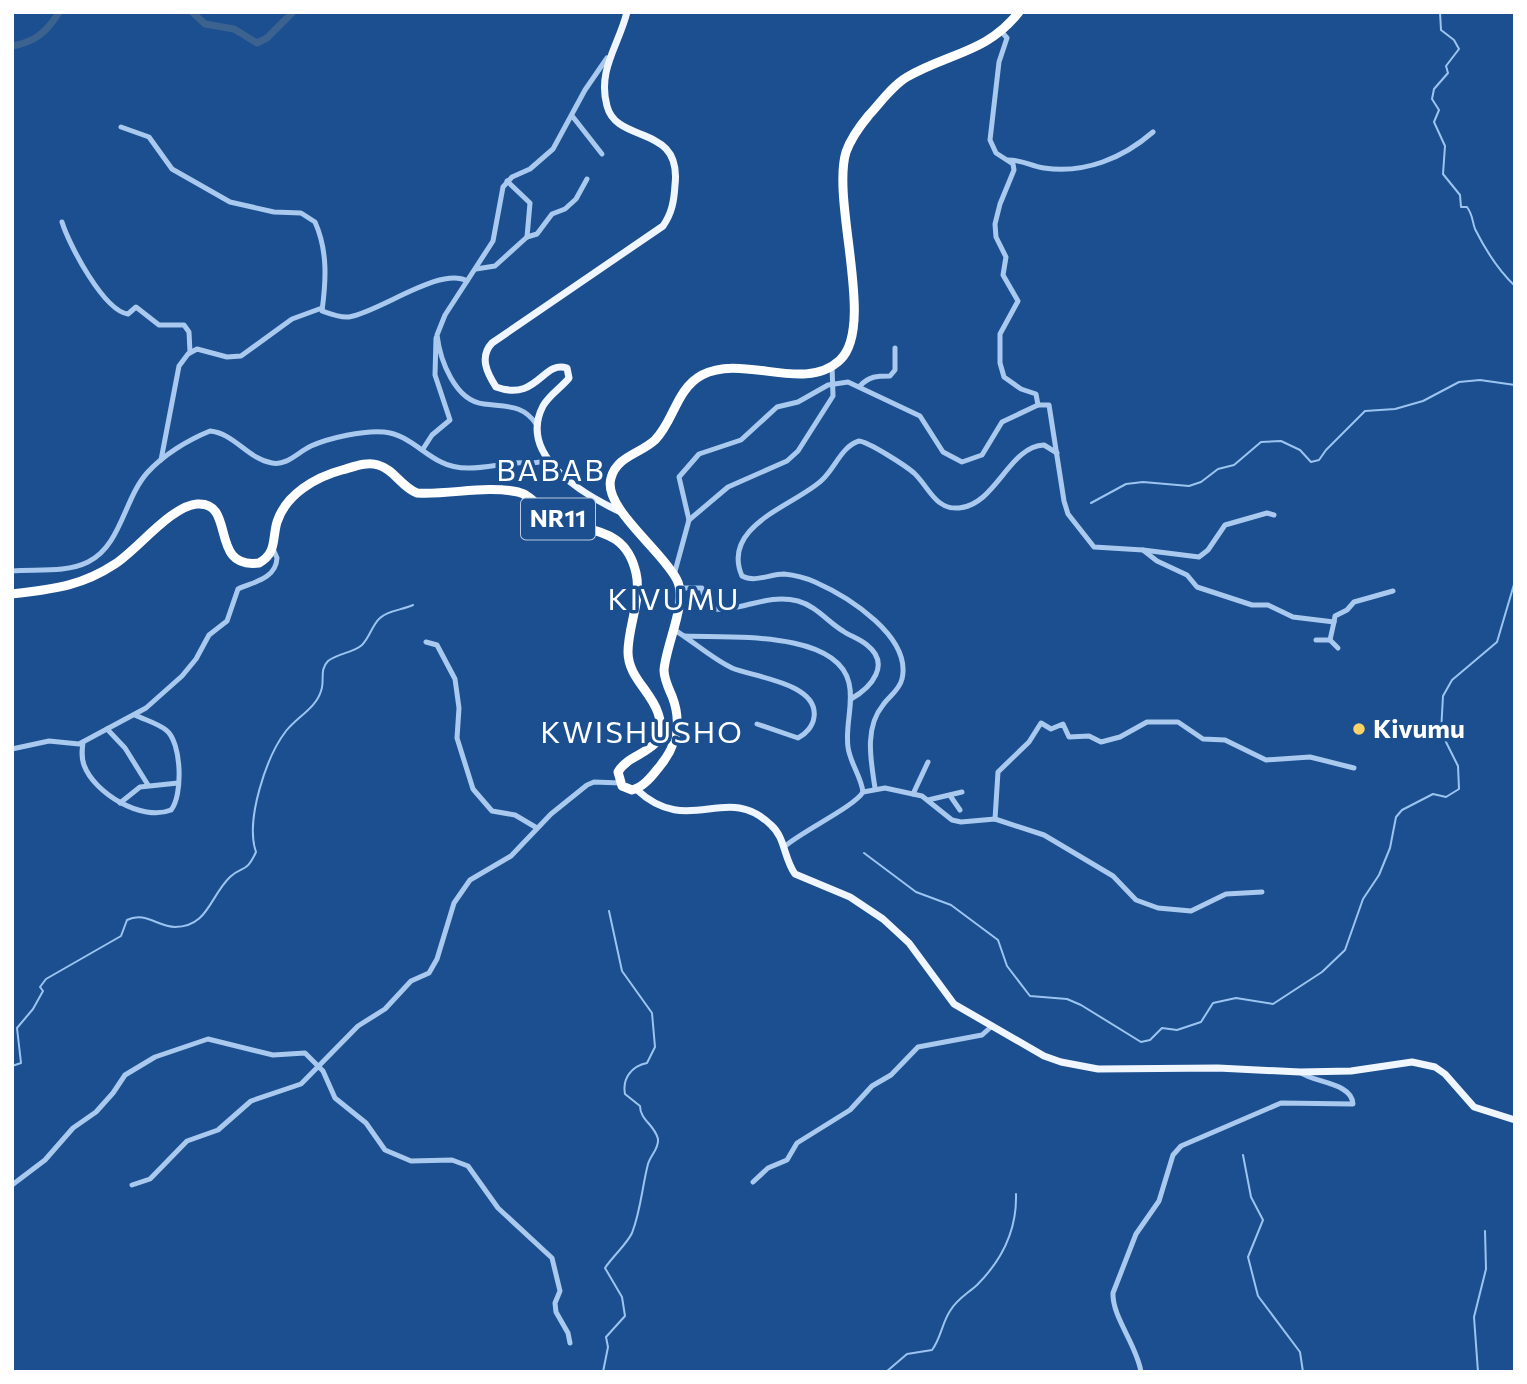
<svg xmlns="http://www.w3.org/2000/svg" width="1527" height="1384" font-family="Commissioner,sans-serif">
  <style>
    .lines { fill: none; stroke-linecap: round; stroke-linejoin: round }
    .stream { stroke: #9cc4f0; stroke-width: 2 }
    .river { stroke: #3c6290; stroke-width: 7 }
    .minor { stroke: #a9c9ee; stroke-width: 5 }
    .major { stroke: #f0f6ff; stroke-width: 7 }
    .highway { stroke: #fff; stroke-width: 9 }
    .poi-dot { fill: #ffd166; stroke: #1b4f8f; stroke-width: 2.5 }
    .labels { text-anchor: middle; stroke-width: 7; stroke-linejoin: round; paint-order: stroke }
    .shield { fill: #1b4f8f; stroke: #bbcadd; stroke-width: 2 }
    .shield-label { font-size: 24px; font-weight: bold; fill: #fff }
    .poi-label { font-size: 26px; font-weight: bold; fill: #fff; stroke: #1b4f8f; text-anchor: start }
    .quarter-label { font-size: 30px; letter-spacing: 2px; fill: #fff; stroke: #1b4f8f }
  </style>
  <rect width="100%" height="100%" fill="#1b4f8f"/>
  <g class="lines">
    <g class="stream">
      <path d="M1440,12L1441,30L1454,40L1459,49L1446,66L1448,73L1434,89L1432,99L1439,110L1434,122L1445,146L1443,174L1460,195L1461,207H1467C1473,215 1472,221 1475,229C1486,251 1498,270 1515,286"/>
      <polyline points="1091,503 1126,484 1143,482 1189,486 1201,482 1218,469 1234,465 1261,442 1281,441 1300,450 1311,462 1319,460 1326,450 1365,411 1395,409 1423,401 1459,382 1480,380 1515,385"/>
      <polyline points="864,853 916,892 951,905 998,940 1007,966 1030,996 1067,999 1081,1005 1141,1042 1150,1040 1162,1028 1177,1030 1201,1022 1213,1003 1236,998 1273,1004 1322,972 1345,950 1363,899 1379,875 1390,848 1396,817 1402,810 1433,794 1446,797 1459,789 1458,766 1441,732 1443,696 1452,680 1497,642 1515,581"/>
      <path d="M12,1066L21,1063L17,1028L33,1009L43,991L40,987L46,979L121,936L127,920C145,911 158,927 175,927C208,927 210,896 230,877C243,865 246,874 256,852C245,821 266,757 286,731C297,717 316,708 321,691C325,681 319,670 328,661C338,653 353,653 362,645C370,637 372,625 380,618C388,610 403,610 413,605"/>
      <polyline points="1243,1155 1251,1197 1263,1220 1248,1257 1258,1296 1300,1352 1303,1372"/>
      <path d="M603,1372L608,1347L606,1337L625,1316L622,1297L605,1268C612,1257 627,1244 632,1233C641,1210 642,1187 648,1164C651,1154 659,1149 658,1139C655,1125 640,1120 640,1106L625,1094C622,1078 632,1066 647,1063L655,1047L652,1013L622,971L609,911"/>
      <path d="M886,1372L907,1354L932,1350C941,1338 942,1323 950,1311C957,1299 967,1294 977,1285C1002,1260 1017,1229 1016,1194"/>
      <polyline points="1478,1372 1474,1317 1486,1269 1485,1231"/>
    </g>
    <g class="river">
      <polyline points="192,12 205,24 234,29 257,43 267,38 293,12"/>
      <path d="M12,46C35,42 47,32 59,12"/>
    </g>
    <g class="minor">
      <polyline points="1001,31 1007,38 999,62 990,140 996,153 1013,164 1014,170 1000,204 995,224 996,237 1006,257 1003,275 1018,301 1000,334 1000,363 1004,377 1021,389 1036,394 1038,405 1049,405 1064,501 1068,514 1094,547 1143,550 1157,561 1187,575 1197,587 1252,605 1268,605 1293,617 1334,622 1335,616 1347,610 1354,602 1393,591"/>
      <polyline points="573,117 602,154"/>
      <path d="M121,127L149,137L172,169L230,202L274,212L301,213L315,222C328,251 326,281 322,311C330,314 340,318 349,317C380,312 440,266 467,281"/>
      <path d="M1008,160C1024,160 1030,166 1044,168C1085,174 1123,158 1153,132"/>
      <path d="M62,222C69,245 104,311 128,314L136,307L159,325H184L189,332L190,352"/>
      <polyline points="527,237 537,234 552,214 565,209 576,199 587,179"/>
      <polyline points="476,269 495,266 527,237 530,203 507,181"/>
      <path d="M860,386C869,376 877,376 890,376L895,370V348"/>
      <path d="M537,425C523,404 507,407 484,404C455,401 440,360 437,335L445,315L493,241L503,187L512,177L530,169L553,149L585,90L607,58"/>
      <polyline points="423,449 432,435 450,420 435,375 436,338"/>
      <polyline points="161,460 179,366 188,354 197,349 227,357 241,356 292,319 322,308"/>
      <polyline points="689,520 728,487 787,461 798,451 833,396 832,366"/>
      <polyline points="1143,550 1199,557 1208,550 1225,525 1267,513 1274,515"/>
      <path d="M12,571C36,569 66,573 88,562C121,546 124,499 147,473C163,455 188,440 210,431C234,433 248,459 272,463C287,466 298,452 311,446C329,438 364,430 384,432C407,434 422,453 441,462C464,474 491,465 515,463C526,462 536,465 547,460"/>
      <polyline points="674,575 689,520 679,477 699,454 741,440 777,407 798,402 828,385 848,382 920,416 943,452 962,462 982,455 1002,422 1038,405"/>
      <path d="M680,588H702L705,601L712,609C741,612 766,593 798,601C816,606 828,622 843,631C850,636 860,639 867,645C891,664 872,687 851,699"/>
      <polyline points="1334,622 1330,640 1338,648"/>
      <path d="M673,629C693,641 711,658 732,668C753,677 819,683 814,717C813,726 806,734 798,738L757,724"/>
      <path d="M685,636C728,638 837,630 849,683C854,704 845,725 848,747C850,763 861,776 863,792C854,807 802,831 784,847"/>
      <polyline points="1316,640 1330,640"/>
      <polyline points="426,642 437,645 455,679 459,708 457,738 473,789 492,811 515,815 537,828"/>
      <polyline points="107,729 125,748 148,785"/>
      <path d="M83,742C82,750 81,757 84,765C94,793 142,822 171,810C183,796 182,742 166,730C157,723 145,720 135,715"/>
      <path d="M12,749L49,741L79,744L146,708L182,676L196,659L209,635L227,621L238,589C253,582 276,579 277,558L273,549"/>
      <path d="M875,788C871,761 864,728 883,705C889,696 899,691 902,679C912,637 849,597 815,582C806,578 794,575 784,574C770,574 755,583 742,576C720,525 796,505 822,480C835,468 842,446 859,441C869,442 906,466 914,473C929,487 935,510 959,508C996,505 1009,446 1044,445L1057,453"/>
      <polyline points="863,792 885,788 922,796 952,820 961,822 995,819 1044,835 1113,876 1136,900 1158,908 1191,911 1226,894 1262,892"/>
      <polyline points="913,794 928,762"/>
      <polyline points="951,797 960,810"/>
      <polyline points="928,800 962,792"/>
      <polyline points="120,803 140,787 178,783"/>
      <polyline points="995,819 998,772 1029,742 1041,723 1051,729 1063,724 1069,737 1089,736 1101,742 1120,737 1147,722 1178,722 1203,739 1225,740 1266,760 1310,757 1354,768"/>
      <polyline points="753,1182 768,1168 787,1160 797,1143 850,1110 872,1086 891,1075 918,1047 982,1035 992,1026"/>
      <polyline points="12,1185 45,1160 73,1128 96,1112 113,1093 125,1075 155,1057 208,1039 273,1055 305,1053 323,1071 335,1098 366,1123 385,1150 411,1161 452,1160 468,1166 498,1208 552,1258 560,1291 555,1303 556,1312 568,1333 570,1343"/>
      <polyline points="132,1185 150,1179 187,1141 218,1130 251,1101 301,1084 358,1026 385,1009 411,981 429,973 437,959 454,903 470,880 511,856 551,814 587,785 594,782 621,783"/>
      <path d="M1141,1372C1137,1345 1112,1317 1113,1293L1136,1234L1159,1201L1173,1155L1181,1146L1281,1103L1353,1104C1352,1083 1316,1083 1301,1073"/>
    </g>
    <g class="major">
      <path d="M621,512C584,495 517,456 543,406C549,395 561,388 569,378L567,368C542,360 538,402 496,387C487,373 479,357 492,343L663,226C672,213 674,201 675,185C682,123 617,145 607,106C597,70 619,45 627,12"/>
      <path d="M636,789C689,839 726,781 771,825C785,837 784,859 795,874L850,897L883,919L909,943L954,1004L1044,1056L1061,1062L1098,1069L1218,1068L1300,1072L1351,1071L1412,1062L1435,1067L1445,1074L1474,1107L1515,1120"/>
    </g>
    <path class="highway" d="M12,594C52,589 80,587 115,564C137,550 171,506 197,504C237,501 208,570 259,563C277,553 272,539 277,522C286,494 316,477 342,470C353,467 367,461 378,465C394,469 401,487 417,493C450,495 486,485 518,492C532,495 541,511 553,517C586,534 625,524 636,573C642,599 628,626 628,652C628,677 651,691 658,713C672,754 631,749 618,772L622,786L632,790C644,787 652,776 660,766C678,744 682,722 672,696C668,687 664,679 664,670C666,644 688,602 677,580C663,551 602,507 611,478C617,456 640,454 655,440C674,421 676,389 702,375C743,353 804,394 840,360C876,326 831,202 846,152C851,138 859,127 869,115C881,102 892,86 907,77C948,53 987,53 1019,12"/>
  </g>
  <circle class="poi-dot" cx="1359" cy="729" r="7"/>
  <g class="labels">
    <rect class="shield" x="521" y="498.5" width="74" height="41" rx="5"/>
    <g class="shield-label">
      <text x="558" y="527">NR11</text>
    </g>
    <g class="poi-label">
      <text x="1373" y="738">Kivumu</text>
    </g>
    <g class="quarter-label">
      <text x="551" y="481">BABAB</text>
      <text x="674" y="610">KIVUMU</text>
      <text x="642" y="743">KWISHUSHO</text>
    </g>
  </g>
  <rect width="1527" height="1384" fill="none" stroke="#ffffff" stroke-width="28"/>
</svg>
